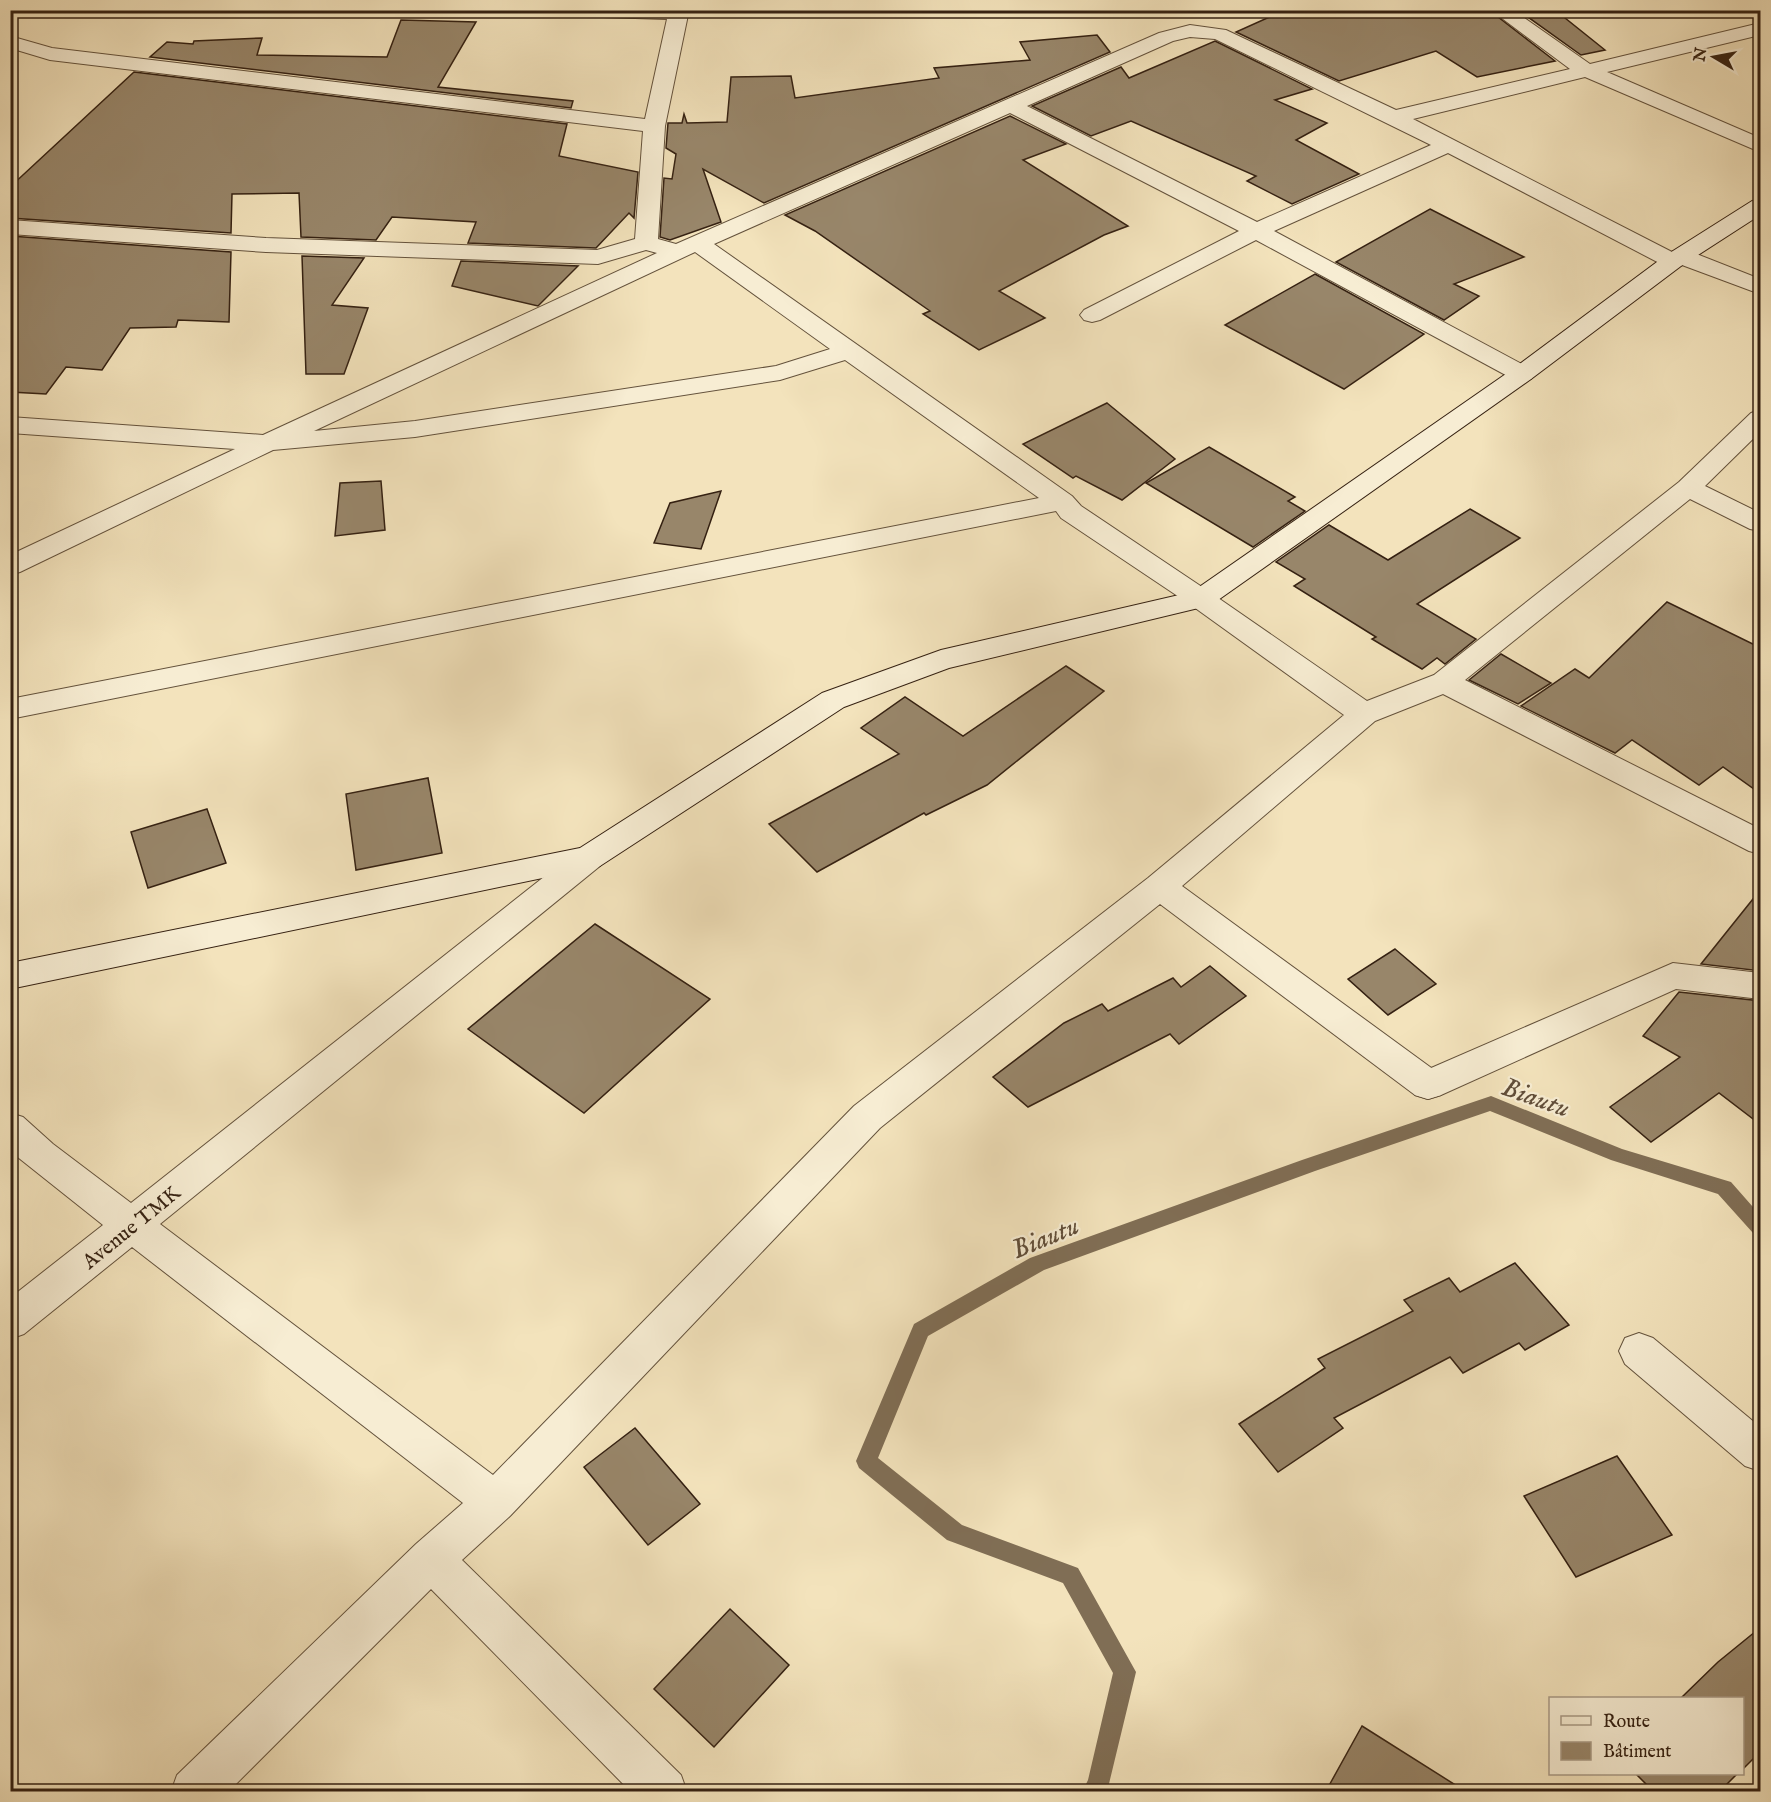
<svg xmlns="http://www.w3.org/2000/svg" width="1771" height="1802" font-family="'IM FELL English',serif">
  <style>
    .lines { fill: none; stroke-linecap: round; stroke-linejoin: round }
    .stream { fill: #806e55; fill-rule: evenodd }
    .building { fill: #98866a; stroke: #352112; stroke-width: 1.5 }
    .lane-casing { stroke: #64523c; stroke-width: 2 }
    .street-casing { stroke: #64523c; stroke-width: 2 }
    .secondary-casing { stroke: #352112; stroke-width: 2 }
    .lane { fill: #f7edd3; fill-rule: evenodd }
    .street { fill: #f7edd3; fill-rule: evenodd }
    .secondary { fill: #f7edd3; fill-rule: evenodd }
    .labels { text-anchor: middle; stroke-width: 4.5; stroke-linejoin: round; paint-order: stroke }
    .street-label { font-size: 21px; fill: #352112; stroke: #f7edd3 }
    .near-water-label { font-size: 27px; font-style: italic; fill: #614e39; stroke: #f7edd3 }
  </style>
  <rect width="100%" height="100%" fill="#f3e3bc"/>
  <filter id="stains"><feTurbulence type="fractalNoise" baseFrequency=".00333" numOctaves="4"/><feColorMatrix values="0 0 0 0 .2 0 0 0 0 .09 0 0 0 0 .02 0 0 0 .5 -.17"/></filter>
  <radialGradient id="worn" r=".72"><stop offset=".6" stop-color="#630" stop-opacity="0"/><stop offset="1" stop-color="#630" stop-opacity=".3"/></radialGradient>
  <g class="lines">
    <polygon class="stream" points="1491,1096 1622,1149 1731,1182 1760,1215 1760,1235 1753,1233 1718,1194 1611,1160 1490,1111 1315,1171 1044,1270 928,1336 878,1458 962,1525 1078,1568 1136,1672 1107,1792 1082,1792 1088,1780 1113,1673 1063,1583 947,1540 859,1468 856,1461 914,1324 1030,1258 1302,1160"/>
  </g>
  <g class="building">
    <polygon points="1285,10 1489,10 1555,61 1477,77 1436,51 1339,81 1236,32"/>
    <polygon points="1518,10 1555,10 1605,50 1581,55"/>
    <polygon points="401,20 476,22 438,87 573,101 571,108 150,57 167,42 193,44 194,41 262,38 257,55 387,57"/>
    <polygon points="1097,35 1110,52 764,203 703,169 721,222 670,240 660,237 664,178 672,179 676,154 666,148 668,123 682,123 684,114 687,123 727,122 731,77 791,76 795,98 939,78 934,68 1030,60 1020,42"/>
    <polygon points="1215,41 1312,89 1275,100 1327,123 1296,140 1359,174 1292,204 1247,181 1256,176 1131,121 1091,136 1032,106 1121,67 1129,78"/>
    <polygon points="134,72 567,124 559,156 638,172 634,218 629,213 596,248 468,243 476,222 392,217 376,240 301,237 299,193 232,194 231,233 10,218 10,187"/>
    <polygon points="1010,116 1066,144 1023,160 1128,226 1104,235 999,291 1045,318 979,350 923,314 930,311 815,231 785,215"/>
    <polygon points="1430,209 1524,257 1454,284 1479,296 1444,320 1336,262"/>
    <polygon points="10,236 231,252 229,322 178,320 176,327 130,328 102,370 66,367 46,394 10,392"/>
    <polygon points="302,256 364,258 332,305 368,308 344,374 306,374"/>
    <polygon points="461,261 578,266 538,306 452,286"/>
    <polygon points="1315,274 1424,334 1344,389 1225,325"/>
    <polygon points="1107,403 1175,459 1122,500 1076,476 1073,478 1023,444"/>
    <polygon points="1209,447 1295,497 1288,501 1305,511 1253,547 1146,483"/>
    <polygon points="381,481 385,530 335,536 340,483"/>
    <polygon points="721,491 701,549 654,543 670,503"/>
    <polygon points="1470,509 1520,538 1417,604 1476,639 1445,664 1437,658 1422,669 1372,639 1376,637 1294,586 1305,579 1276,562 1329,525 1388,560"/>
    <polygon points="1667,602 1761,648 1761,794 1723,767 1699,785 1632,740 1615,753 1521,706 1575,669 1589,678"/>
    <polygon points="1501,654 1551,683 1518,704 1469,680"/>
    <polygon points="1066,666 1104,691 987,785 926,815 924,813 817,872 769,824 899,754 861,728 905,697 963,736"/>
    <polygon points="428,778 442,853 356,870 346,794"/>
    <polygon points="207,809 226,863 148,888 131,832"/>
    <polygon points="1761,889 1761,971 1701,964"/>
    <polygon points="595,924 710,999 584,1113 468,1029"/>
    <polygon points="1395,949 1436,984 1388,1015 1348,979"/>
    <polygon points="1210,966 1246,996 1179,1044 1170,1034 1028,1107 993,1077 1064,1023 1102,1004 1108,1011 1173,978 1181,987"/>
    <polygon points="1679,992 1761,1001 1761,1125 1719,1093 1651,1142 1610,1107 1680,1057 1643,1036"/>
    <polygon points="1515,1263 1569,1325 1525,1350 1519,1343 1463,1373 1450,1357 1334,1418 1343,1428 1278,1472 1239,1424 1325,1368 1318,1359 1413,1311 1404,1300 1449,1278 1460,1292"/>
    <polygon points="635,1428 700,1504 648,1545 584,1467"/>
    <polygon points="1617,1456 1672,1535 1576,1577 1524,1496"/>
    <polygon points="730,1609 789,1665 714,1747 654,1689"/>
    <polygon points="1761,1627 1761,1751 1743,1769 1743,1698 1681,1698 1718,1662"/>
    <polygon points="1362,1726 1465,1791 1326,1791"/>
    <polygon points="1635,1773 1738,1773 1720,1791 1653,1791"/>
  </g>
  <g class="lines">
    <g class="lane-casing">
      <polygon id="lane" points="1673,963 1760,973 1760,999 1676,989 1441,1095 1428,1099 1415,1095 1410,1085 1415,1075"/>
    </g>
    <g class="street-casing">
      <g id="street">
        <path d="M561,10H689L665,126L658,239L676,244L1159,33L1190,25L1226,30L1396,110L1570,69L1491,10H1513L1590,64L1760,23V35L1607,72L1760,138V152L1585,77L1413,119L1672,252L1681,249L1689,251L1760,279V294L1682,265L1673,268L1665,266L1448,153L1274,231L1531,369L1534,374L1531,379L1522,381L1513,379L1256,240L1100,320L1092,322L1084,320L1080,315L1084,310L1239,231L1010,113L714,244L1072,496L1081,506L1211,593L1367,701L1434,675L1679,482L1751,413L1760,410V432L1705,486L1760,513V531L1750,529L1690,499L1465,680L1760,829V854L1749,851L1443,694L1375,721L1182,886L1441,1075L1446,1085L1441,1095L1428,1099L1415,1095L1160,904L880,1128L510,1516L462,1560L681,1775L687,1792H631L431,1589L228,1792H171L177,1775L416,1544L463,1503L132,1247L24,1334L10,1339V1298L103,1225L10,1151V1113L23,1117L53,1144L131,1203L578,850L589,846L600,850L605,858L600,866L160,1224L493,1475L854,1106L1148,878L1344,715L1191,605L1061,518L1056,511L10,719V699L1039,498L845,360L780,380L415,437L273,450L20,572L10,575V555L235,449L10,433V417L263,435L657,253L646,250L598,264L266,252L10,234V220L266,238L597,250L635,239L643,131L50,60L10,48V36L52,48L645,119L667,19L570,16L563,14ZM1190,37L1215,39L1431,145L1257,222L1027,106L1173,41ZM695,252L830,349L776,366L415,421L314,431Z"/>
        <polygon points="1639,1333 1653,1338 1760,1427 1760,1471 1745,1466 1625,1364 1619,1351 1625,1338"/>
      </g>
    </g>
    <g class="secondary-casing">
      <polygon id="secondary" points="1760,199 1760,215 1681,266 1531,379 1211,605 949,668 844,707 600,866 10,989 10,963 580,848 822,693 941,650 1192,592 1513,369 1665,256 1752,201"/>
    </g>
    <use href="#lane" class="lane"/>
    <use href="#street" class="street"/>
    <use href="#secondary" class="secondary"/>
  </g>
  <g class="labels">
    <g class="street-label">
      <text transform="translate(131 1227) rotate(-39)" y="7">Avenue TMK</text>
    </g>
    <g class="near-water-label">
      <text transform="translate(1536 1097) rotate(19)" y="9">Biautu</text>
      <text transform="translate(1045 1237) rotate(-23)" y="9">Biautu</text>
    </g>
  </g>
  <rect width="1771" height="1802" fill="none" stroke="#f3e3bc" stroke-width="36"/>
  <rect x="12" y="12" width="1747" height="1778" fill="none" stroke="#352112" stroke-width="3"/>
  <rect x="18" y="18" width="1735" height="1766" fill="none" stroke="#352112" stroke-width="1.5"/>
  <rect x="1549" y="1697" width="195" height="78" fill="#f7edd3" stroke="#a99b86" stroke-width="1.5"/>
  <rect x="1561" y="1716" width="30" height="9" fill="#f7edd3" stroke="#a99b86" stroke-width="1.5"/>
  <text x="1603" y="1727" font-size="18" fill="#352112">Route</text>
  <rect x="1561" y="1742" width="30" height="18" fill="#98866a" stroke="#a99b86" stroke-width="1.5"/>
  <text x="1603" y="1757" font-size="18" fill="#352112">Bâtiment</text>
  <g transform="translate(1714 57) rotate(280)" stroke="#f7edd3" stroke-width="4.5" paint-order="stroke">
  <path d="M0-4.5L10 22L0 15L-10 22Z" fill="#352112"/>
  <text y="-9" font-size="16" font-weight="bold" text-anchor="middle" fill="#352112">N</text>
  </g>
  <rect width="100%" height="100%" filter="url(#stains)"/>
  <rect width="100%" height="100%" fill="url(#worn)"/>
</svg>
